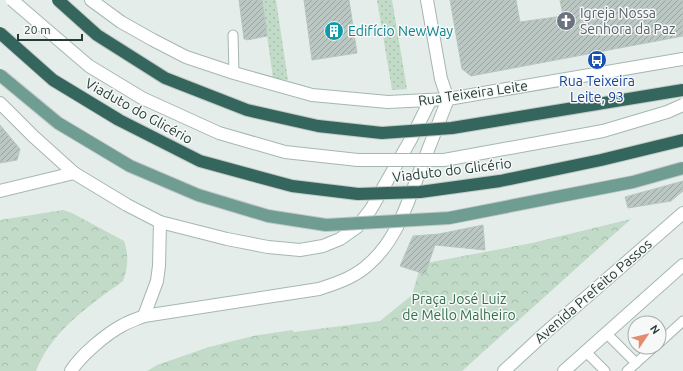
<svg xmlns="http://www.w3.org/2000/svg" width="683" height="371" font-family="Ubuntu,sans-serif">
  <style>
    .forest { fill: url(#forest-crowns) }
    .garden { fill: url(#garden-dots) }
    .building { fill: url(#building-hatch); stroke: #b8c6c0 }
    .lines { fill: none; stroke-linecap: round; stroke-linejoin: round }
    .lane-casing { stroke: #a8b5b1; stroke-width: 11 }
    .street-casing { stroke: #a8b5b1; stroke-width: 14 }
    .secondary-casing { stroke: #a5b7b1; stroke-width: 14 }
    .lane { stroke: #fff; stroke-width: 9 }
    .street { stroke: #fff; stroke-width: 12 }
    .secondary { stroke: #fff; stroke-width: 12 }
    .secondary-bridge-casing { stroke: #a5b7b1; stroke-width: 14; stroke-linecap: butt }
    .primary-bridge-casing { stroke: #c2c9c7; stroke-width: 14; stroke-linecap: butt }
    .highway-bridge-casing { stroke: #c2c9c7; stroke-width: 14; stroke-linecap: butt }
    .secondary-bridge { stroke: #fff; stroke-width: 12 }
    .primary-bridge { stroke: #6f9d92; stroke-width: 12 }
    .highway-bridge { stroke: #35665d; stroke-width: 12 }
    .labels { text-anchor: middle; stroke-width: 3; stroke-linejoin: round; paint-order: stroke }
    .worship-label { font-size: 14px; fill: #5b616d; stroke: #f6f9f8; text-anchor: start }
    .culture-label { font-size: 14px; fill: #0d838f; stroke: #f6f9f8; text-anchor: start }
    .transit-label { font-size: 14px; fill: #164399; stroke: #f6f9f8 }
    .street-label { font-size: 14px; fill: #263d37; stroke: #f6f9f8 }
    .park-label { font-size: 14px; fill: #356f4c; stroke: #f6f9f8 }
  </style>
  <defs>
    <pattern id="forest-crowns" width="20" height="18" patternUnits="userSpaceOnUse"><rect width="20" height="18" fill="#c1dbc8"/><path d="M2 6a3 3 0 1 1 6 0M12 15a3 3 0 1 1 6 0" fill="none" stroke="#a6bdac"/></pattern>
    <pattern id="garden-dots" width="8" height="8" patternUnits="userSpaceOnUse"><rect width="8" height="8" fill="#c1dbc8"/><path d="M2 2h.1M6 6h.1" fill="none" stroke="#a6bdac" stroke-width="1.8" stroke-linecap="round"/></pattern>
    <pattern id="building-hatch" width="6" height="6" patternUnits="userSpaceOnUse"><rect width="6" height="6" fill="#bbc7c3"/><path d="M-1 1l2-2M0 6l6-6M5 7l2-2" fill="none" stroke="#98a39f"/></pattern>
  </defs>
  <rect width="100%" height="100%" fill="#e5edea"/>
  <g class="forest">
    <path d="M63,210L72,213L124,241C129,255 128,268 123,281C89,306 52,330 36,371H0V220Z"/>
    <polygon points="631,219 462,371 147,371 157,365 209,347 253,336 292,330 294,332 380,321 412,295 421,264 532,243"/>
  </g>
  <g class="garden">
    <polygon points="262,0 276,0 288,80 273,78"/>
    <polygon points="377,0 392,0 407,89 392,90"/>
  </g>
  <g class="building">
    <polygon points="239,0 262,0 267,36 247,40 246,39 244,39"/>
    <polygon points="304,0 349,0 357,53 312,60"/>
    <polygon points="450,0 516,0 520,22 563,16 560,0 683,0 683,36 471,76 462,69"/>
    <polygon points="0,125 20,149 17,160 0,163"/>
    <polygon points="683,181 683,191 671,201 628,208 625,197"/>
    <polygon points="483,225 485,250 435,245 425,274 400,266 413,236 439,234"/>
  </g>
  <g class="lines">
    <g class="lane-casing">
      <g id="lane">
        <polyline points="233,35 234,73"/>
        <polyline points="606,333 636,363"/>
        <polyline points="659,343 683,321"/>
        <polyline points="586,352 605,371"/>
        <polyline points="627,371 654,347"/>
      </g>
    </g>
    <g class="street-casing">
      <g id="street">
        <polyline points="427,0 441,79 448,99"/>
        <polyline points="0,103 33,136 74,173"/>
      </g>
    </g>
    <g class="secondary-casing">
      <g id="secondary">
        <polyline points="91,0 121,22 153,40 186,57 234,73 312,95 388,102 448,99 683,59"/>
        <polyline points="0,191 74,173 127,205 160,222 227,239 268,247 300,250 323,246 340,239 357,227 371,209 411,139 430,101"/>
        <polyline points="144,316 157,281 159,266 160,222"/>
        <path d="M71,371C81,355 106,334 123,325C130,321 137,319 144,316L319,289C337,283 356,277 370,263C396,240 407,205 419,173C429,148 438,124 448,99"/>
        <polyline points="504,371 544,334 683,213"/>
        <polyline points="564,371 683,265"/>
      </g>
    </g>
    <use href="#lane" class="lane"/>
    <use href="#street" class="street"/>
    <use href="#secondary" class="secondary"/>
    <g class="secondary-bridge-casing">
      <polyline id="secondary-bridge" points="12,0 89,66 142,98 219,133 285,152 358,160 444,160 603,131 667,112 683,105"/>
    </g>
    <g class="primary-bridge-casing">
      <polyline id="primary-bridge" points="0,75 58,123 130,166 198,195 268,216 326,225 449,218 633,182 683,168"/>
    </g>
    <g class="highway-bridge-casing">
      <g id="highway-bridge">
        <polyline points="58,0 97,35 165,78 247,110 318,126 382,133 452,128 683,90"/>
        <polyline points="0,33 53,80 119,120 200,161 292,186 358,194 420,192 500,181 601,160 683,140"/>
      </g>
    </g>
    <use href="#secondary-bridge" class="secondary-bridge"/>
    <use href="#primary-bridge" class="primary-bridge"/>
    <use href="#highway-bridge" class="highway-bridge"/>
  </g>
  <defs>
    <g id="church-disc" transform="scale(1)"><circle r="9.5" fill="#6b7280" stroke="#f6f9f8"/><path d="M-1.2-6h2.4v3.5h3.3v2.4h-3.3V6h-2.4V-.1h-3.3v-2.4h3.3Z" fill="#fff"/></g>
    <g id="building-disc" transform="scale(1)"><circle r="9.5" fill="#0f9aa8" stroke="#f6f9f8"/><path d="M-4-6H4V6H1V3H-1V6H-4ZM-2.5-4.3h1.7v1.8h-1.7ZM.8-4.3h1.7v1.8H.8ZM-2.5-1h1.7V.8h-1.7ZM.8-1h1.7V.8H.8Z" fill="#fff"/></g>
    <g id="bus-disc" transform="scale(1)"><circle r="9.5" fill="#1a4fb4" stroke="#f6f9f8"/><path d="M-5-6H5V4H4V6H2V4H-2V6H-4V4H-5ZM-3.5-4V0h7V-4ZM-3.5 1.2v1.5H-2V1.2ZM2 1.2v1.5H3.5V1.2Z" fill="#fff"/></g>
  </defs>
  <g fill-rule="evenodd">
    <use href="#church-disc" x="566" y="21"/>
    <use href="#building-disc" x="334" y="31"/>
    <use href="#bus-disc" x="597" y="60"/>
  </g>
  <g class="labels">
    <g class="worship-label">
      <text x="580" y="18">Igreja Nossa<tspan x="580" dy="16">Senhora da Paz</tspan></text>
    </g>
    <g class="culture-label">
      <text x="348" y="36">Edifício NewWay</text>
    </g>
    <g class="transit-label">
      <text x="597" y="86">Rua Teixeira<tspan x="597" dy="16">Leite, 93</tspan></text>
    </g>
    <g class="street-label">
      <text transform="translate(473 93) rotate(-8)" y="5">Rua Teixeira Leite</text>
      <text transform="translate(139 111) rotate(29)" y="5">Viaduto do Glicério</text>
      <text transform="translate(452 170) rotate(-7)" y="5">Viaduto do Glicério</text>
      <text transform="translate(593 291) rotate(-41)" y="5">Avenida Prefeito Passos</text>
    </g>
    <g class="park-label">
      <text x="459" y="304">Praça José Luiz<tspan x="459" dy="16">de Mello Malheiro</tspan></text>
    </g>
  </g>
  <g transform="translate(647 335) rotate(55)"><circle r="19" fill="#f6f9f8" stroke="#a3aeab"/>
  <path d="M0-3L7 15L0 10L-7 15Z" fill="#e38c6d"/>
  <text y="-6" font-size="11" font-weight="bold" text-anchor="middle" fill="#263d37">N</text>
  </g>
  <path d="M18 34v6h64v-6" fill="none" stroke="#263d37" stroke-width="2"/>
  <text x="24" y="34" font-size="12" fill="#263d37" stroke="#f6f9f8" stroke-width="3" paint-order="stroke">20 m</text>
</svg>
